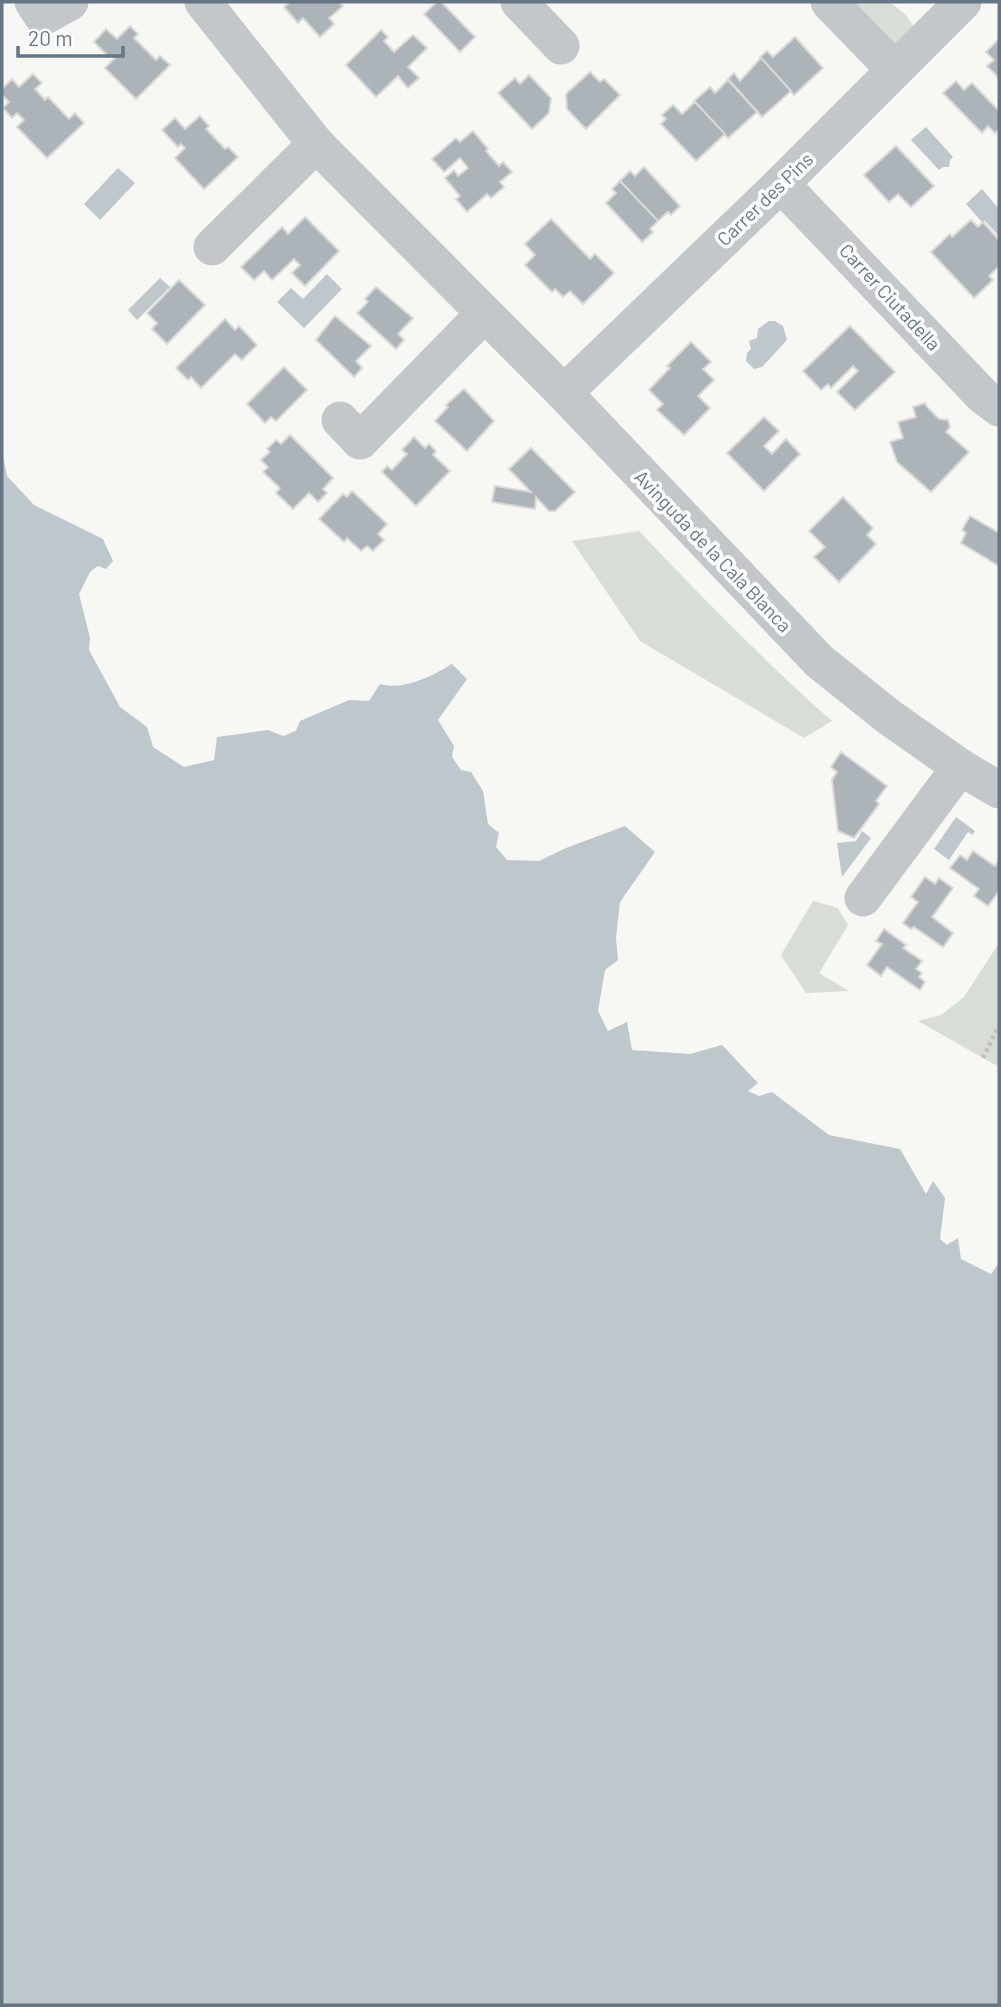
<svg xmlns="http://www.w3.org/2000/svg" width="1001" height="2007" font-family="Barlow,sans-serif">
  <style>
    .green { fill: #d8ded5 }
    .water { fill: #bdc7cc }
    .building { fill: #acb3b9; stroke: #d9d9d6; stroke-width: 2 }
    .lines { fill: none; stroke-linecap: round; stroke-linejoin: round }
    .path { stroke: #bdbfc1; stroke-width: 4.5; stroke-dasharray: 3.5 3.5; stroke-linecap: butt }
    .minor { stroke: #c3c7ca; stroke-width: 37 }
    .labels { text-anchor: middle; stroke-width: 7; stroke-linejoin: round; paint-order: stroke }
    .street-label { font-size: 19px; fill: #667685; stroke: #fff }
  </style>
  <rect width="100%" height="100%" fill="#f7f7f4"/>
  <g class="green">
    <polygon points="837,2 890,2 906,15 919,34 902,48 869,34"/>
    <path d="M639,531C702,597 764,661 832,721L804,738L640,641L572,541Z"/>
    <polygon points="813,901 838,908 848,925 819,973 849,991 806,993 781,955"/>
    <polygon points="999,943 999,1067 918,1021 941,1015 964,997"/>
  </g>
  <g class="water">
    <polygon points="926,127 953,157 950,160 949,167 943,167 939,170 911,140"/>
    <polygon points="118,168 135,183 100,220 84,204"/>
    <polygon points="982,189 999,209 999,236 985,221 982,222 966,204"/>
    <polygon points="327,274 342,289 304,328 277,302 291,288 303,299"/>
    <polygon points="160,278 170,287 137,320 128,310"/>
    <polygon points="769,321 775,321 783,326 787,340 762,367 754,369 746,361 747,353 751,349 749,341 757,338 758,329"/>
    <path d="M2,451L7,476L34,505L103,539L113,561L106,569L98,566L90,572L79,594L90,638L89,650L120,707L147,727L153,747L184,767L214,760L217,737L268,730L283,736L296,731L300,721L349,700L369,701L380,684C404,691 432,676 452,664L467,679L438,720L454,746L452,757L461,770L471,772L483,791L488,824L499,833L496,847L507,860L539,861L566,848L625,826L655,852L620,902L616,938L618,960L605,970L598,1011L608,1031L627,1022L632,1050L690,1054L722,1045L758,1083L748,1091L759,1096L772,1092L829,1135L900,1149L926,1194L933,1181L945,1198L940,1239L947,1245L958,1238L961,1259L991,1274L999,1263V2005H2Z"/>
    <polygon points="956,817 975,831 972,835 968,832 949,860 934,849"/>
    <polygon points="862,831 871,838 842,877 837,843 856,841"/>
  </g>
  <g class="building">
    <polygon points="290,2 339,2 343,6 329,18 334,24 320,37 303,18 298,23 284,7"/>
    <polygon points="437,2 441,2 475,37 460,52 424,14"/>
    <polygon points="130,26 138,34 134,38 156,60 160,56 170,65 136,99 105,68 115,58 111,55 109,57 94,42 106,29 117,39"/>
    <polygon points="381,30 388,37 384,41 394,52 413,35 427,48 408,67 419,78 408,88 398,76 376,97 346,65"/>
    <polygon points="795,37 823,68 794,95 760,57 767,51 773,57"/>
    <polygon points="999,39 999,78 987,66 994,60 986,52"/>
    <polygon points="761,58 791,91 762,117 728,79 734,73 740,81"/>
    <polygon points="590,72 600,82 604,79 620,95 586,129 567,109 566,94"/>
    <polygon points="33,74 42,83 35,89 45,100 48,97 69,119 75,113 84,123 47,158 17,127 24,120 17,113 12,118 3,108 9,102 2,95 2,89 12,79 19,87"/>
    <polygon points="529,75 551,98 549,113 532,129 498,93 515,78 520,84"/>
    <polygon points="728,80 757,112 728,138 694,101 710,87 715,93"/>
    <polygon points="956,81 964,90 972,83 999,111 999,129 995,133 988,126 982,133 943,93"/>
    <polygon points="695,102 725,134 696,161 661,124 666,119 662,115 673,105 682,114"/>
    <polygon points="200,116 209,126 206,129 225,149 228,147 238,157 204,189 175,158 185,148 181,144 178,147 162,130 175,118 185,129"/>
    <polygon points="473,131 488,149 486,151 499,166 503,162 512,172 500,182 504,187 491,198 487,194 467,212 456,199 460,196 445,178 454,170 458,176 468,168 460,158 444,172 432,159 456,138 460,142"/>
    <polygon points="896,146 934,186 911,207 898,194 889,202 864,175"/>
    <polygon points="644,167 680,206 671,215 668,212 658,221 620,181 630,171 635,176"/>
    <polygon points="620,181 658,221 650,229 653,232 642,242 606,203 616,193 612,189"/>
    <polygon points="305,217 339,251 305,286 292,273 300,265 294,259 272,280 264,271 254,280 241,267 282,227 288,234"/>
    <polygon points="551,219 590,259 595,254 614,273 583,304 570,291 563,297 555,289 552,292 525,265 535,255 525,244"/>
    <polygon points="971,220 978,227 983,222 999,240 999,266 989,276 993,280 974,298 931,252 950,234 952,237"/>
    <polygon points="179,280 205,305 167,344 152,329 157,323 147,313"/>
    <polygon points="376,287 413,318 398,334 404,340 396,349 357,313 368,302 365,299"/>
    <polygon points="335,316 371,346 356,361 362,368 354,377 316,340"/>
    <polygon points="225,319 235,330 239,326 257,345 242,360 235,354 201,388 191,377 188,380 176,368"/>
    <polygon points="850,326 895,372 855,410 837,392 858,371 853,366 831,388 828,384 821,390 803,371"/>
    <polygon points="691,342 711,362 703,369 714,380 698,396 710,408 684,435 657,410 663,404 649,390 670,368 667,366"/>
    <polygon points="284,367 307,390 276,421 271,417 265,423 247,404"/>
    <polygon points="464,389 494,421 467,451 435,421 448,407 446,405"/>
    <polygon points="925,403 927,407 939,419 948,420 950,427 946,432 969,452 931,492 897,462 890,442 903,438 898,422 916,417 913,407"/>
    <polygon points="764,417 779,431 764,446 772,454 786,439 800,454 764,491 727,453"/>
    <polygon points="290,435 333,478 323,489 327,493 318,502 309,493 293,509 276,493 280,488 263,472 268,467 261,460 270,452 267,449 276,440 281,444"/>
    <polygon points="414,437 425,448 429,444 436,451 433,455 450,471 416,506 382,472 387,466 392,470 407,454 402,450"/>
    <polygon points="531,448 575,492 555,511 549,511 536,497 535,509 492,502 495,486 531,492 509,469"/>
    <polygon points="352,491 387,524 378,534 384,540 373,551 367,546 361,551 347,538 344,542 319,519 343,494 347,497"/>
    <polygon points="843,497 873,528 867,535 876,544 839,582 814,557 825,547 809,531"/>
    <polygon points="970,516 999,533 999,566 961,543 966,533 962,530"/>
    <polygon points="841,752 887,786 876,801 879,804 854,838 838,831 832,780 837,772 831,767"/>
    <polygon points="973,851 995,866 999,860 999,891 988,906 974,896 979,889 950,868 960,855 967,860"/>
    <polygon points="925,877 935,884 939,878 953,888 932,917 953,933 943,947 914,927 911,929 903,923 918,902 911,897"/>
    <polygon points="884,929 906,945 903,948 922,961 916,969 922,973 919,977 925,982 920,990 887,967 881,976 867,965 882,944 876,941"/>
  </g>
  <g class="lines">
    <polyline class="path" points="983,1058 999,1025"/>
    <g class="minor">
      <polyline points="33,2 43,17 70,2"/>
      <polyline points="203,2 316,144 564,393 819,661 889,717 960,767 999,790"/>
      <polyline points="519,2 561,46"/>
      <polyline points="829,2 894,69"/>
      <polyline points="781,184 983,396 999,408"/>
      <polyline points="212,247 316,144"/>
      <polyline points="564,393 781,184 963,2"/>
      <polyline points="340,420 360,441 484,314"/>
      <polyline points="863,898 960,767"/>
    </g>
  </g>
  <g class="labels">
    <g class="street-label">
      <text transform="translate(765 199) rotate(-44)" y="7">Carrer des Pins</text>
      <text transform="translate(890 297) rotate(47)" y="7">Carrer Ciutadella</text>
      <text transform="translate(713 551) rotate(46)" y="7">Avinguda de la Cala Blanca</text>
    </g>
  </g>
  <rect width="1001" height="2007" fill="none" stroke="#667685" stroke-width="7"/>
  <path d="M18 46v10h105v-10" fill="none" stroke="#667685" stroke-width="3.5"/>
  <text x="28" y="46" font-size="21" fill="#667685" stroke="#ffffff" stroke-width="5" paint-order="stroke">20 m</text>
</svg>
